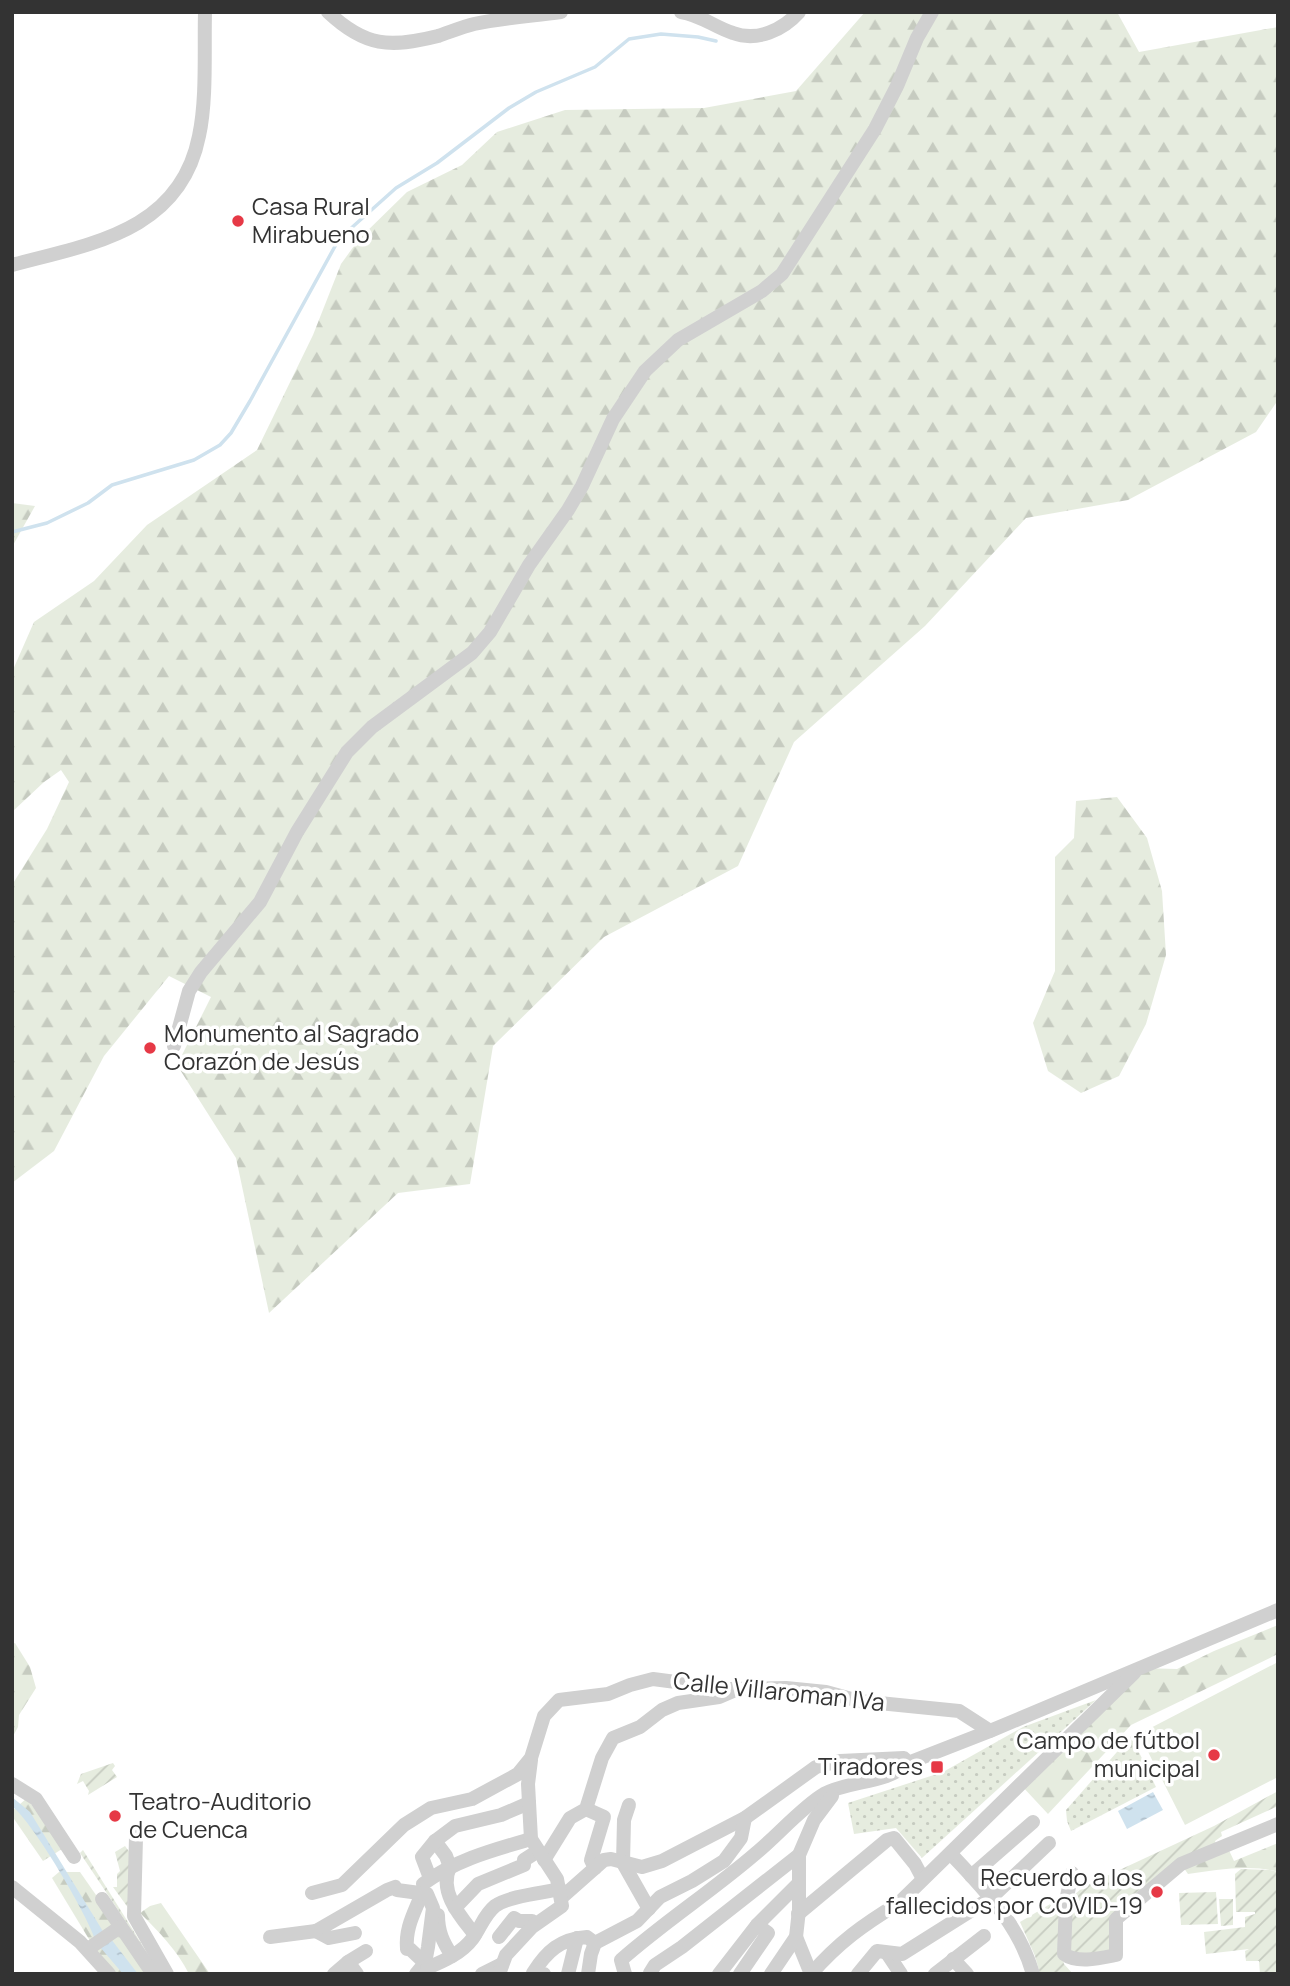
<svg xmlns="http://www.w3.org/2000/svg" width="1290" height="1986" font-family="Manrope,sans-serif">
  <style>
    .grass { fill: url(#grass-dots) }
    .forest { fill: url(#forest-firs) }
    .garden { fill: url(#garden-furrows) }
    .pitch { fill: #e6ecdf }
    .water { fill: url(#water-ripples) }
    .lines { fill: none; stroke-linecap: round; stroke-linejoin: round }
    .stream { stroke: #cfe2ee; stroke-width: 3.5 }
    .minor { stroke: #d0d0d0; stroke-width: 14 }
    .poi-dot { fill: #e63946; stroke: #fff; stroke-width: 2.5 }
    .labels { text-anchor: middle; stroke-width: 7; stroke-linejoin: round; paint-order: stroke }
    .poi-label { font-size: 24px; fill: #333; stroke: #fff; text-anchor: start }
    .street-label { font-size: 24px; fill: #333; stroke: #fff }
  </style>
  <defs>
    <pattern id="grass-dots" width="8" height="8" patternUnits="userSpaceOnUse" patternTransform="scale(1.75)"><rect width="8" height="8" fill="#e6ecdf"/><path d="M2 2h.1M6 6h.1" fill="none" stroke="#c6cbc0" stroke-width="1.8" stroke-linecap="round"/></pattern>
    <pattern id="forest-firs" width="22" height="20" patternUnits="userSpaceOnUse" patternTransform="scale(1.75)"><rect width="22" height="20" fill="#e6ecdf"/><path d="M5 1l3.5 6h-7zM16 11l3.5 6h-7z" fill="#c6cbc0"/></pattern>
    <pattern id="garden-furrows" width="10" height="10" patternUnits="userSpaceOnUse" patternTransform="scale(1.75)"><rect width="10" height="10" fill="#e6ecdf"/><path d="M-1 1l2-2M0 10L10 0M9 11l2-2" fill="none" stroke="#c6cbc0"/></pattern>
    <pattern id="water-ripples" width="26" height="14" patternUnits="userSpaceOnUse" patternTransform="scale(1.75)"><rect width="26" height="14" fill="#cfe2ee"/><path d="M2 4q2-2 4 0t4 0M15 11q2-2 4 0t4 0" fill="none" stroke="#b2c2cd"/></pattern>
  </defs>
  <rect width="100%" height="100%" fill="#fff"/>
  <g class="grass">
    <polygon points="1096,1700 922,1858 896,1828 854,1834 848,1803 943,1772 1023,1727"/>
    <polygon points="1131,1736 1156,1787 1071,1831 1067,1821 1066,1810"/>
  </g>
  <g class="forest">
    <polygon points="865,12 1117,12 1139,52 1278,27 1278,400 1256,432 1128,500 1026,518 925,626 794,742 738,866 604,937 493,1046 470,1184 398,1193 269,1313 236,1158 177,1065 211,997 169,976 104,1056 54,1151 12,1183 12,885 47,829 69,782 61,770 44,782 12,812 12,672 34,622 94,581 147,525 257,450 313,335 341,264 359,239 407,192 462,165 497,132 565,110 704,108 796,91"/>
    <polygon points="12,503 35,506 12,547"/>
    <polygon points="1117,797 1147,838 1162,891 1166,955 1146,1024 1119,1076 1081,1093 1048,1071 1033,1023 1055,971 1055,857 1074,838 1076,801"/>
    <polygon points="1278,1625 1278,1654 1131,1725 1048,1814 1021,1785 1139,1668 1177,1669 1214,1651"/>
    <polygon points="15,1643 30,1667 36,1688 19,1715 18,1727 12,1738 12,1644"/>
    <polygon points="27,1798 62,1849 43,1861 12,1816 12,1811"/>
    <path d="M1278,1843V1872C1250,1864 1216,1870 1188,1874L1181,1864L1227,1846L1234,1861Z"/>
    <polygon points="59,1872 80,1872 151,1974 110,1974 52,1878"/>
    <path d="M161,1903L210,1974H189C177,1950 159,1932 140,1913L150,1906Z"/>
  </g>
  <g class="garden">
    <polygon points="113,1763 115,1766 112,1770 117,1777 88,1795 89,1791 83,1781 77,1784 81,1774"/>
    <polygon points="1278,1791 1278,1806 1221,1832 1222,1836 1215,1841 1217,1848 1181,1864 1116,1919 1116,1955 1096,1958 1060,1949 1064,1964 1073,1974 1040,1974 1035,1956 1020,1922 1062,1897 1071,1898 1083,1887 1214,1826"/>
    <polygon points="125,1846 131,1854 129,1909 113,1887 117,1887 117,1874 120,1871 115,1852"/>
    <polygon points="83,1850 156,1967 80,1853"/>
    <polygon points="1241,1869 1270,1870 1278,1872 1278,1974 1260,1974 1259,1961 1246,1961 1245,1951 1249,1949 1206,1954 1204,1932 1245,1927 1245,1917 1255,1914 1255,1912 1236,1912 1235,1874"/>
    <polygon points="1216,1892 1218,1924 1181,1925 1179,1893"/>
    <polygon points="1219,1899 1233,1899 1233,1925 1221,1926"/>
  </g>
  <polygon class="pitch" points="1278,1662 1278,1777 1185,1825 1139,1734"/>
  <g class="water">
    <polygon points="1153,1792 1163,1810 1127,1829 1118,1811"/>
    <path d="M12,1797L30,1812L104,1933L95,1939C85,1911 34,1824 12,1806Z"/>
    <polygon points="111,1939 138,1974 123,1974 100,1947"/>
  </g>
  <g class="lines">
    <polyline class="stream" points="12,532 47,523 88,503 112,485 194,460 220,445 231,433 250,401 339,239 396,188 437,163 509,108 536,92 595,67 629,39 661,34 698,37 716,41"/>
    <g class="minor">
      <path d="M328,12C365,47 390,48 438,36C450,32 462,27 474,24C502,18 532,16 561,12"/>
      <path d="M681,12C701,15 714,27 733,33C757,42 783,30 799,12"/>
      <path d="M12,265C90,244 180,232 199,136C207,99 204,51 205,12"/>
      <polyline points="174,1046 189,991 201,972 260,902 297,832 347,752 372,727 472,653 490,632 529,565 568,510 582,486 613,419 645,371 678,340 762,291 782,274 875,129 897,86 917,38 932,12"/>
      <polyline points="12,1784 36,1799 74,1857"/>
      <polyline points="629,1805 624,1820 623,1863 649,1909"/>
      <polyline points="586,1809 604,1817 591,1860 595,1868"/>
      <polyline points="136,1837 134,1916 167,1974"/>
      <path d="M435,1841L446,1856L450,1867C438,1892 461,1917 475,1935"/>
      <path d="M951,1854C985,1891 1019,1924 1033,1974"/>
      <polyline points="544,1860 570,1818 586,1809 602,1758 613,1738 640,1727 662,1710 678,1703 719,1697 733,1691"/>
      <path d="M1072,1873L1066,1901L1064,1954C1077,1964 1101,1958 1116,1955V1919L1181,1864L1278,1824"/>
      <polyline points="971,1876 1033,1822"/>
      <polyline points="430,1878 422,1857 435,1841 455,1826 501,1815 529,1803"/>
      <path d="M423,1884C455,1860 493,1850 531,1839"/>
      <polyline points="12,1887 80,1942 109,1974"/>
      <polyline points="312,1893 342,1885 404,1825 431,1808 472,1799 518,1774 531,1758 544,1716 559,1700 608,1694 630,1685 653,1679 729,1689 786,1688 826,1692 859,1701 959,1711 990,1731"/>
      <path d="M422,1893C415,1912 405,1927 407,1949H410L427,1965V1969"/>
      <polyline points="561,1898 604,1860 611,1859 642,1867 662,1861 745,1818 816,1767 840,1761 904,1758 908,1763"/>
      <polyline points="102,1899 153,1974"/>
      <polyline points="455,1908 478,1884 524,1865 524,1860 538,1851"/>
      <polyline points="798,1914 887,1840 894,1838 915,1864 923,1879"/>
      <path d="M438,1915C438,1932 443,1942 452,1956"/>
      <polyline points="355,1933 329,1938 316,1931 387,1890 395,1887 397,1890 427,1894 433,1908 428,1947 425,1963 416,1974"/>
      <polyline points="270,1937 316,1931"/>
      <polyline points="499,1937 514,1918 519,1921 532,1921 535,1924"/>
      <polyline points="796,1937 811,1974"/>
      <polyline points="88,1949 120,1927"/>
      <polyline points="887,1953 901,1974"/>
      <polyline points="953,1959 967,1974"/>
      <polyline points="348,1962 366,1951"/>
      <path d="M427,1968C444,1961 462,1953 473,1938C481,1927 484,1915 495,1906C509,1896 542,1893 560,1889"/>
      <polyline points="650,1973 655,1965 682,1947 799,1855"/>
      <polyline points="334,1974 348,1962 357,1974"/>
      <polyline points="482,1974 502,1964"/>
      <polyline points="499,1974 506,1955 532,1927 562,1906 557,1879 531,1839 528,1784 531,1760"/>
      <path d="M544,1974L533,1973C547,1951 560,1939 587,1937L595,1943"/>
      <polyline points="568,1974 577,1938"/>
      <polyline points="588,1974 591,1954 595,1943 637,1921 660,1897 692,1881 724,1861 741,1838 745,1818"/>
      <path d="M625,1974L621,1960C664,1922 712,1891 755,1854C775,1838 803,1806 824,1794C850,1780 887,1784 908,1763L990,1731L1278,1610"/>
      <polyline points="719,1974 757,1925 798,1884"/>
      <polyline points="740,1974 768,1933 757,1925"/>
      <polyline points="771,1974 796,1937 799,1910 799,1855 814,1820 832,1796"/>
      <path d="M811,1974C839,1942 863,1925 899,1903L1134,1673"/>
      <polyline points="858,1974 877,1951 902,1954 991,1898 1049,1843"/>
      <polyline points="935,1974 984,1936"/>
    </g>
  </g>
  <g class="poi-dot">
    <circle cx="238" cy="221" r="7"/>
    <circle cx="150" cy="1048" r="7"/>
    <circle cx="1214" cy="1755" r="7"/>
    <rect x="930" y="1760" width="14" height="14" rx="3.5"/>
    <circle cx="115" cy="1816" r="7"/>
    <circle cx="1157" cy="1892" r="7"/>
  </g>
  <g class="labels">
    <g class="poi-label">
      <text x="252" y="215">Casa Rural<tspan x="252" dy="28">Mirabueno</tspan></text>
      <text x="164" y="1042">Monumento al Sagrado<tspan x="164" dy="28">Corazón de Jesús</tspan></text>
      <text x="1200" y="1749" text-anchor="end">Campo de fútbol<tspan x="1200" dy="28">municipal</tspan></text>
      <text x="923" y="1775" text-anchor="end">Tiradores</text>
      <text x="129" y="1810">Teatro-Auditorio<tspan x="129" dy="28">de Cuenca</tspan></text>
      <text x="1143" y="1886" text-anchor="end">Recuerdo a los<tspan x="1143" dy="28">fallecidos por COVID-19</tspan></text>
    </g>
    <g class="street-label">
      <text transform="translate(779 1692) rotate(6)" y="8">Calle Villaroman IVa</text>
    </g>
  </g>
  <rect width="1290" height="1986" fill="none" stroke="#333333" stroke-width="28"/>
</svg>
